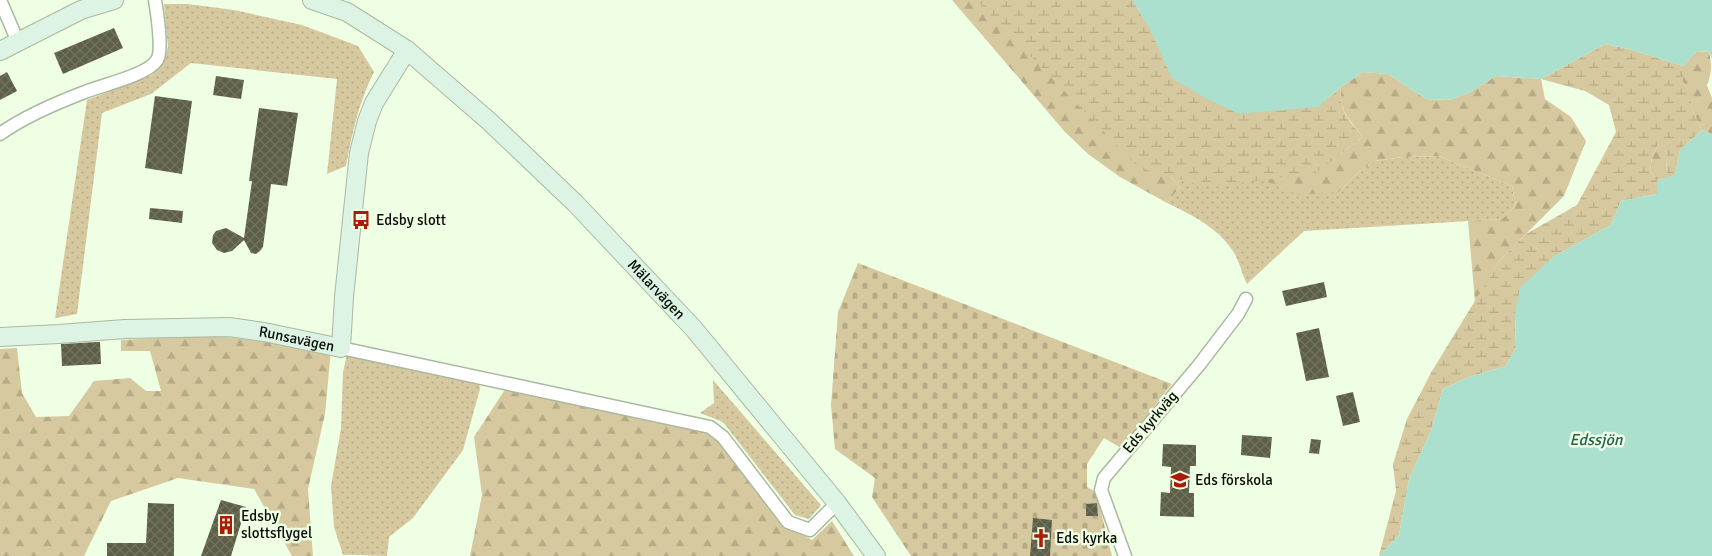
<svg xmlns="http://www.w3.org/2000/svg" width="1712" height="556" font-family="Signika,sans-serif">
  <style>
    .grass { fill: url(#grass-dots) }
    .forest { fill: url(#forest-firs) }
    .wetland { fill: url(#wetland-marsh) }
    .cemetery { fill: url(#cemetery-stones) }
    .water { fill: #abdfce }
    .building { fill: url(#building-cross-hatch) }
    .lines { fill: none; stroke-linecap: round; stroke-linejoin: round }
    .street-casing { stroke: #aab89f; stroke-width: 15 }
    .secondary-casing { stroke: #aab89f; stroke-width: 20 }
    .street { stroke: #fff; stroke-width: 12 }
    .secondary { stroke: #ddf4e4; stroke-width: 18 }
    .labels { text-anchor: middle; stroke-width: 5; stroke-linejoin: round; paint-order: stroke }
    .poi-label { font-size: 15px; fill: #080d05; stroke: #efffe4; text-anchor: start }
    .street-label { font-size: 15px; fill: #080d05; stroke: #efffe4 }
    .water-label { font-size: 16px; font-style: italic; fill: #216150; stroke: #efffe4 }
  </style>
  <defs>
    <pattern id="grass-dots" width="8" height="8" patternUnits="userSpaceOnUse" patternTransform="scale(1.25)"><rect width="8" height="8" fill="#d7c99f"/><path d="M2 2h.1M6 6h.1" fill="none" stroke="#b7ab87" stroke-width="1.8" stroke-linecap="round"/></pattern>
    <pattern id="forest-firs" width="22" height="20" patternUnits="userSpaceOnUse" patternTransform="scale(1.25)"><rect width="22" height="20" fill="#d7c99f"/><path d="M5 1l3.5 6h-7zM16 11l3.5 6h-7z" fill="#b7ab87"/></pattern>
    <pattern id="wetland-marsh" width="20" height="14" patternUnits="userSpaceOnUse" patternTransform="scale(1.25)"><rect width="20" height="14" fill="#d7c99f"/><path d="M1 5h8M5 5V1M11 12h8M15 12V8" fill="none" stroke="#b7ab87"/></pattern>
    <pattern id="cemetery-stones" width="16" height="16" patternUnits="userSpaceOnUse" patternTransform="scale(1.25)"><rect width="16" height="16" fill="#d7c99f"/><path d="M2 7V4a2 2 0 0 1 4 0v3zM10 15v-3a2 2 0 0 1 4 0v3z" fill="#b7ab87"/></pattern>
    <pattern id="building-cross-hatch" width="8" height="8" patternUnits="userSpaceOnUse" patternTransform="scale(1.25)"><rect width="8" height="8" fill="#5c5e45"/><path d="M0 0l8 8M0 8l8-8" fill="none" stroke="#727461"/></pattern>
  </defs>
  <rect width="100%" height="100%" fill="#efffe4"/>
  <g class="grass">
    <path d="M1132,0L1149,27L1340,102L1339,192L1356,174L1375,161L1402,157L1439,156L1512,186L1516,205L1502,219L1304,231L1247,284C1242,274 1239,260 1233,251C1217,227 1192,215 1167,203L1180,187L1153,158Z"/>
    <path d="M164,4H188L234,10L302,25L358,46L374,72C359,102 352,133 346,166L327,174L337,79L191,63L151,94L102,113L77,314L55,318L87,100L152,75L163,63L168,47Z"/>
    <path d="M347,353L479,383L480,389L463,450L413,518L389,537L387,556C372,556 358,554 343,555L334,527L331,486L341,428L343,373Z"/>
    <polygon points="713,380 821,505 809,519 795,515 723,422 700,413 714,403"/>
  </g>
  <g class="forest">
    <polygon points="952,0 985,0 1153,158 1180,187 1167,203 1120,177 1088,154 1065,132"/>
    <path d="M1697,51L1709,52C1712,64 1712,73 1707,85L1712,98V134L1702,130L1692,109L1689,94L1683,82V66Z"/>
    <path d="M1363,72L1388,74L1426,99L1449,100L1468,93L1496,76L1541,79L1545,99L1571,117L1586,141L1564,196L1500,260L1475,302L1468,221L1502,219L1516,205L1512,186L1439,156L1402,157L1375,161L1356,174L1339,192L1299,195L1263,180L1315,173L1363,137C1349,118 1339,113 1341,87Z"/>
    <polygon points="1664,144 1667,156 1666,178 1657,180 1650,171 1652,157 1658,145"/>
    <polygon points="211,335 331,350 325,414 308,489 313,556 292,556 254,489 178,478 111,501 84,556 0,556 0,349 17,348 22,393 36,417 69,416 94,381 130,378 146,391 161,391 150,351 121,351 121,340"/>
    <polygon points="506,388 714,435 787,526 812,540 832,521 854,556 470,556 482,495 474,437"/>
  </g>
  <g class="wetland">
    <path d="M976,0H1132L1149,27L1239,114L1318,107L1341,87C1339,112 1348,119 1363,137L1315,173L1242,183L1204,186L1139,168Z"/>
    <polygon points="1605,44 1629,49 1683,66 1683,82 1690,94 1692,109 1702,130 1680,150 1675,175 1666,178 1667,156 1664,145 1658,145 1652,157 1650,171 1657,180 1657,194 1621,201 1611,225 1553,257 1515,313 1516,347 1506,366 1469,377 1443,389 1431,431 1409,479 1399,535 1379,556 1396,491 1393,464 1407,419 1432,371 1500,260 1526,234 1577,205 1616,132 1609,105 1585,91 1541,79"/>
  </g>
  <polygon class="cemetery" points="858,263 1172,384 1121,448 1104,438 1087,464 1087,487 1096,492 1112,556 911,556 872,497 875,478 835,449 831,405 838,312"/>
  <g class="water">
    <polygon points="1132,0 1712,0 1712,59 1709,52 1697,51 1683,66 1629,49 1605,44 1541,79 1496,76 1468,93 1449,100 1426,99 1388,74 1363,72 1341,87 1318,107 1239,114 1205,98 1172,78 1149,27"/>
    <polygon points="1702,130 1712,134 1712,556 1379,556 1399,535 1409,479 1431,431 1443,389 1469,377 1506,366 1516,347 1515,313 1520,288 1553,257 1611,225 1621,201 1657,194 1657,180 1675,175 1680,150"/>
  </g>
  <g class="building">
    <polygon points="114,28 123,48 63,74 54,53"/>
    <polygon points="7,72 17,91 0,100 0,76"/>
    <polygon points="216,76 244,80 241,99 213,95"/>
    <polygon points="155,96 192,101 182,174 145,168"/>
    <polygon points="259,108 298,113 287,186 271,184 263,247 260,251 256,254 251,253 244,240 232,251 224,253 217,250 212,243 213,235 216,231 226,228 244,238 252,181 249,181"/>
    <polygon points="150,208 183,211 182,223 149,219"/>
    <polygon points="1324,282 1327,297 1286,306 1282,291"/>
    <polygon points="1319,328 1329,377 1306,381 1296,333"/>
    <polygon points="97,342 100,342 101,364 62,366 61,344"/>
    <polygon points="1353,392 1360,422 1343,426 1336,396"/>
    <polygon points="1242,435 1272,437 1270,458 1241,455"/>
    <polygon points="1311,439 1321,440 1319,454 1309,453"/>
    <polygon points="1163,444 1196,445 1196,466 1190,466 1189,493 1194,493 1194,517 1160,516 1161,492 1170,493 1171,467 1162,466"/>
    <polygon points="221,500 246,507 231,556 201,556"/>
    <polygon points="148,503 174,504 174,556 107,556 107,543 146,543"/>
    <polygon points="1097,503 1098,516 1086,516 1086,504"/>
    <polygon points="1033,518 1052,520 1050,556 1030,556"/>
  </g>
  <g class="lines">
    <g class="street-casing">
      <g id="street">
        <polyline points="0,0 18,42"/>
        <path d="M0,134C25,116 56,103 85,92C102,85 148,75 157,60C163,51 157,12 155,0"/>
        <polyline points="341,348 710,427 723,437 788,522 810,530 837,503"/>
        <polyline points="1125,556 1101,490 1104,478 1199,365 1238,314 1246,299"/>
      </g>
    </g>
    <g class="secondary-casing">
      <g id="secondary">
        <path id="s1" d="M312,0L347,12L407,50L490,122L575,203L694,329L837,503L876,556"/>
        <polyline points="0,51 81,10 114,0"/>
        <path id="s2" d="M0,337L59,334L125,329L229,327L264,332L341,348L344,297L359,153L367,121L374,103L407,50"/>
      </g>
    </g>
    <use href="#street" class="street"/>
    <use href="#secondary" class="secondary"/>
  </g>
  <defs>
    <g id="bus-bare" transform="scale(1.5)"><path d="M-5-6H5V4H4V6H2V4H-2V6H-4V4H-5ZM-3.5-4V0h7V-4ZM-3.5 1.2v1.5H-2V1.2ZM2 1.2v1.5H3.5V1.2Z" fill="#ab1b08" stroke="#efffe4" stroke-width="2.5" paint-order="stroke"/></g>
    <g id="school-bare" transform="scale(1.5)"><path d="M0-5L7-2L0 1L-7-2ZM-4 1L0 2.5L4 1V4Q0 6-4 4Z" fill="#ab1b08" stroke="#efffe4" stroke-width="2.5" paint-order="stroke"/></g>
    <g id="building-bare" transform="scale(1.5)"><path d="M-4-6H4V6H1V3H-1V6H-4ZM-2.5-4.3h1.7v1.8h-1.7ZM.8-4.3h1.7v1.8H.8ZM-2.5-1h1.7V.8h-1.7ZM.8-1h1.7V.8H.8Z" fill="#ab1b08" stroke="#efffe4" stroke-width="2.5" paint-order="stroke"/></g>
    <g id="church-bare" transform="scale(1.5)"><path d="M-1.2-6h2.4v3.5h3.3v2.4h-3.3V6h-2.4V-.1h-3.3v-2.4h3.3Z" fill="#ab1b08" stroke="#efffe4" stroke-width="2.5" paint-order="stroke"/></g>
  </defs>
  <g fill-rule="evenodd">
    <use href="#bus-bare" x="361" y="220"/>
    <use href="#school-bare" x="1180" y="480"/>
    <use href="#building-bare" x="226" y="525"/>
    <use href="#church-bare" x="1041" y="538"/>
  </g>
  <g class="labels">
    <g class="poi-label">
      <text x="376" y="225">Edsby slott</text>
      <text x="1195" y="485">Eds förskola</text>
      <text x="241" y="521">Edsby<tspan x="241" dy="17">slottsflygel</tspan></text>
      <text x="1056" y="543">Eds kyrka</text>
    </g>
    <g class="street-label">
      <text dy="5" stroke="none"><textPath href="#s1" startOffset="454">Mälarvägen</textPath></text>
      <text dy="5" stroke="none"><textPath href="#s2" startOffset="298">Runsavägen</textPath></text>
      <text transform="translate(1150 422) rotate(-50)" y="5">Eds kyrkväg</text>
    </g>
    <g class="water-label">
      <text x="1596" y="445">Edssjön</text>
    </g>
  </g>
</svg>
